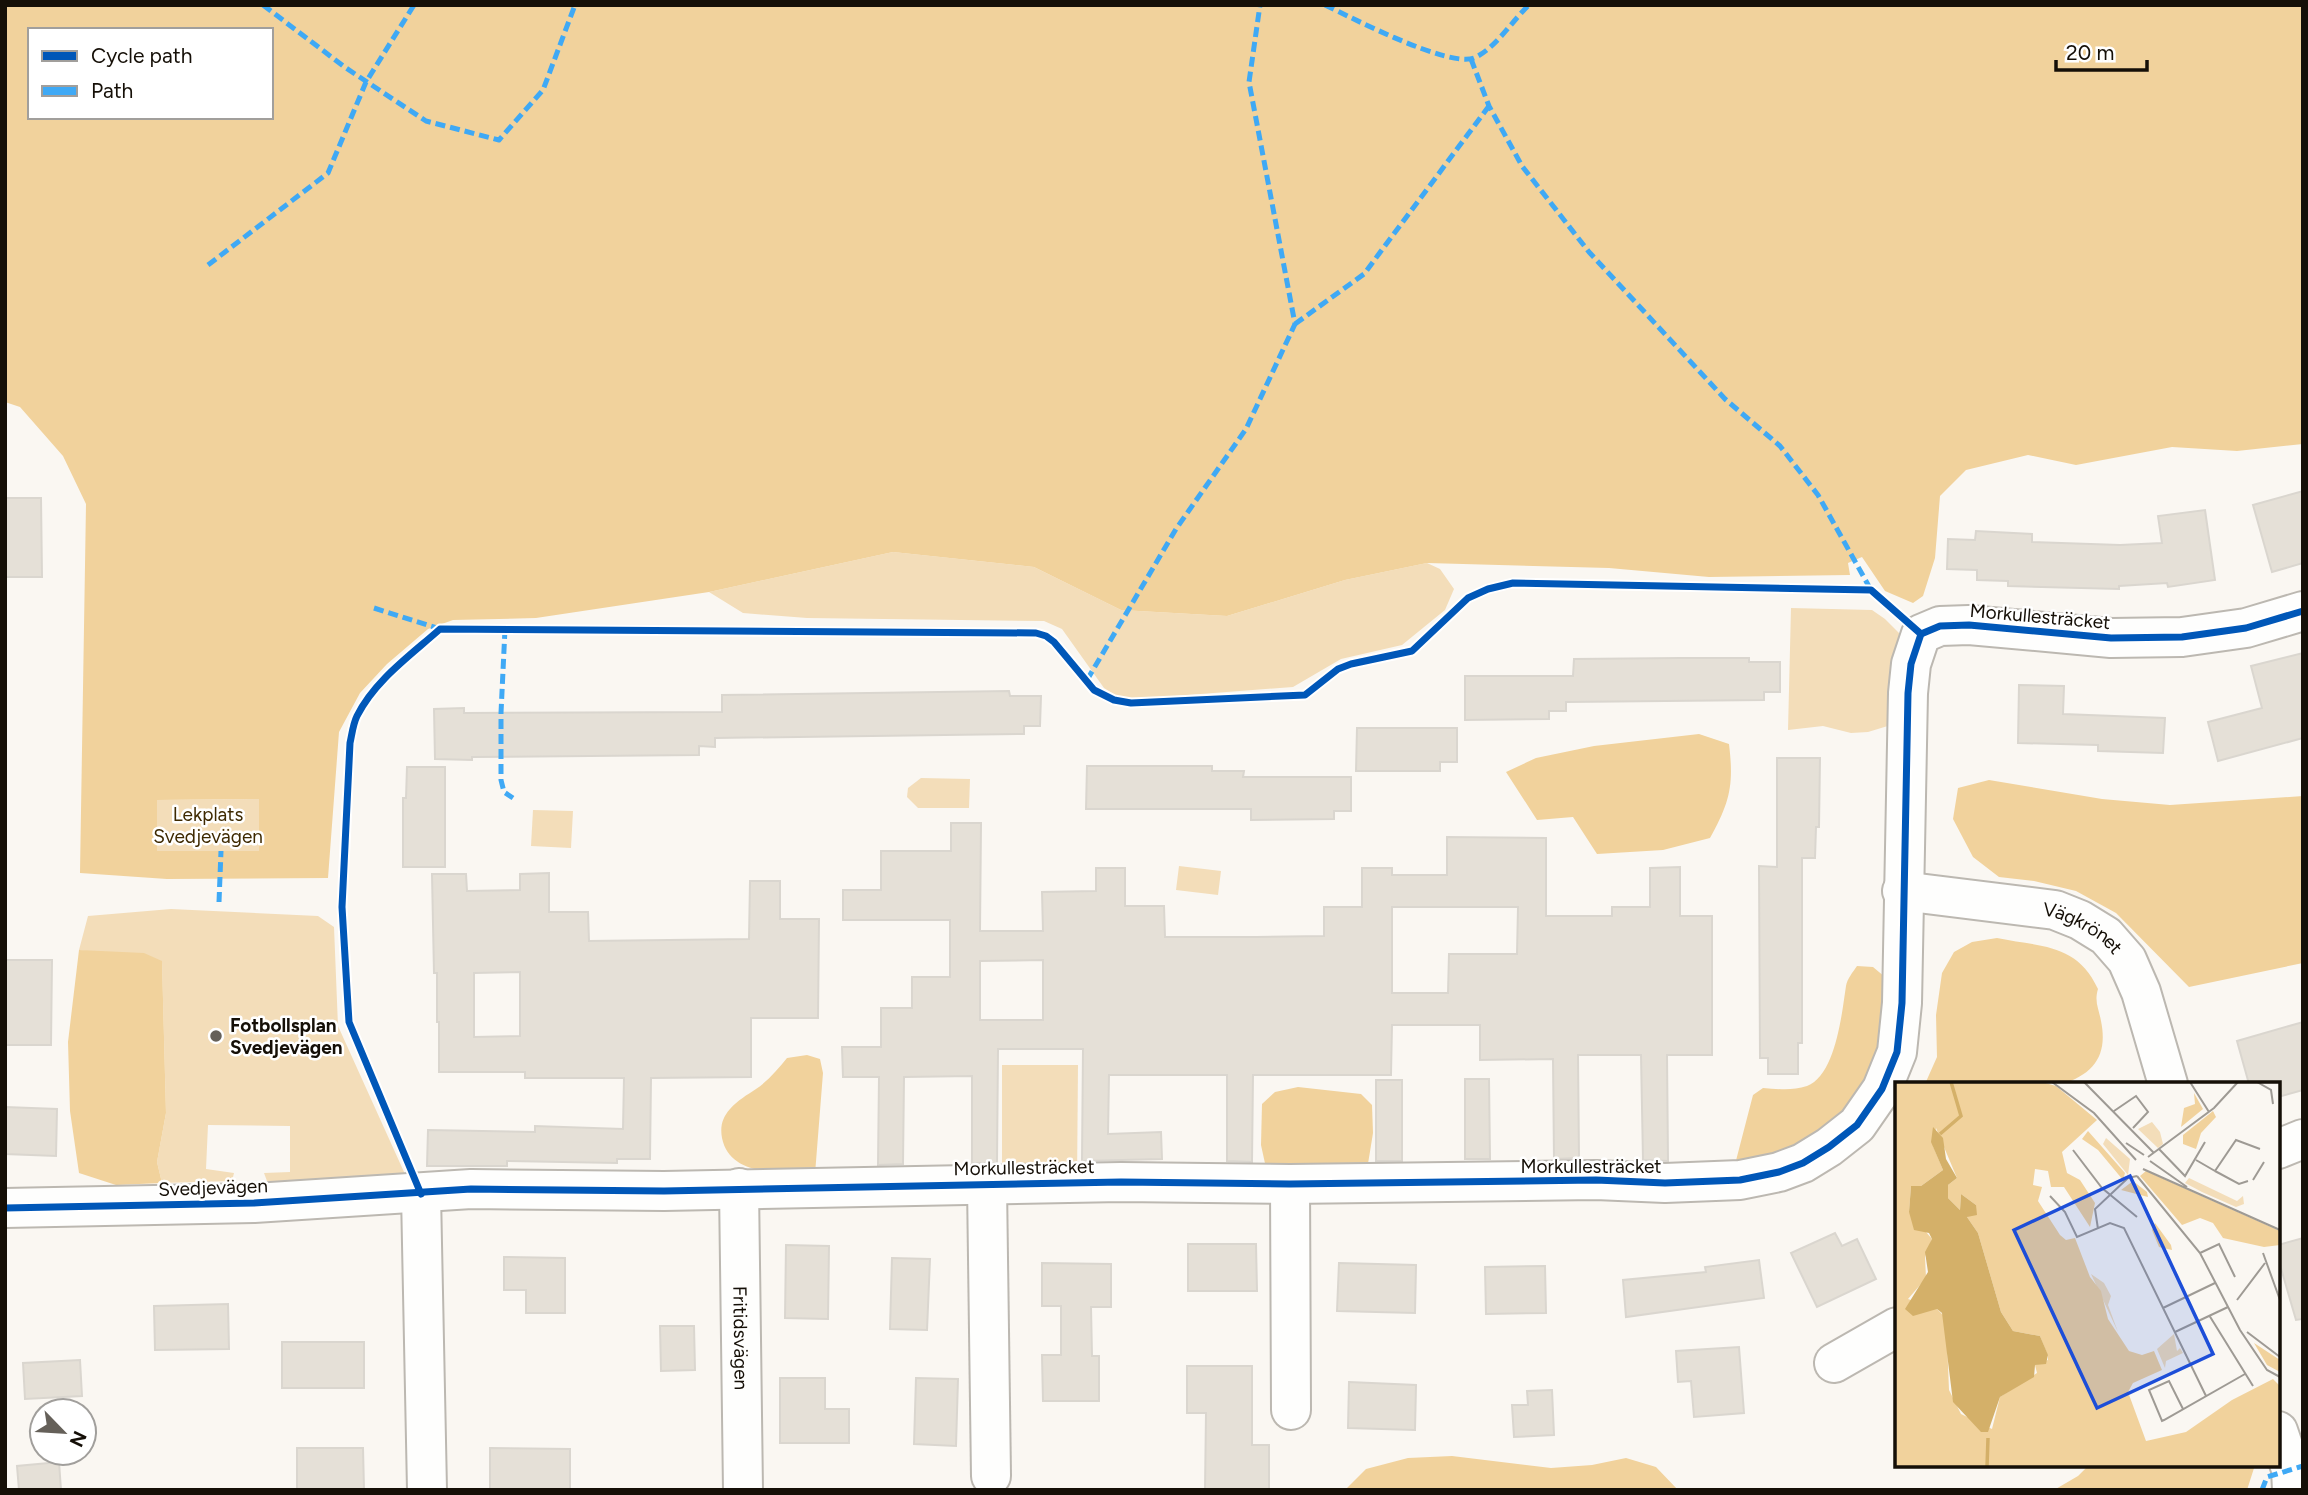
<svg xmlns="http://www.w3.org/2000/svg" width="2308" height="1495" font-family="Figtree,sans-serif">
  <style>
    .green { fill: #f3ddb9 }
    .forest { fill: #f1d29c; fill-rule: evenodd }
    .building { fill: #e5e0d7; stroke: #dad6cf; stroke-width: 2; fill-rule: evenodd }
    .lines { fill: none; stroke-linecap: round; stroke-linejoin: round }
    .minor-casing { stroke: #bcb8b1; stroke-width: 42 }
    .minor { stroke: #fefefd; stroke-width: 38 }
    .quiet { stroke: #3fa9f5; stroke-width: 5; stroke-dasharray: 10 5; stroke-linecap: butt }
    .cycleway-casing { stroke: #fff; stroke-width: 11 }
    .cycleway { stroke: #0057b8; stroke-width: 7 }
    .poi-dot { fill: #656059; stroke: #fff; stroke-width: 2.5 }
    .labels { text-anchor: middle; stroke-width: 5; stroke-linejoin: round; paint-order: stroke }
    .street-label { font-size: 19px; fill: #150f07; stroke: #fff }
    .park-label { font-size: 19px; fill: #3e2900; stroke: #fff }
    .poi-label { font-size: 19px; font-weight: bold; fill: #150f07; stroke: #fff; text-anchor: start }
    .inset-river { fill: none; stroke: #d4b069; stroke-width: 3.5 }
    .inset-road { fill: none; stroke: #9e9a94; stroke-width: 2 }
    .view { fill: #1d4ed8; fill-opacity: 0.15; stroke: #1d4ed8; stroke-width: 3.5 }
    .inset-edge { fill: none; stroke: #150f07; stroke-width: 3.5 }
  </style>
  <rect width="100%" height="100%" fill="#faf7f2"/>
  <g class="green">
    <polygon points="893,552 1034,567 1121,610 1227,616 1345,580 1427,563 1440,569 1454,589 1445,610 1402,645 1341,659 1293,687 1123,700 1104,688 1062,629 1044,621 807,618 743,613 709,592"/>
    <polygon points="1791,608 1872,610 1885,619 1905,639 1891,725 1868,732 1851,733 1823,726 1788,730"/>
    <polygon points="921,778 970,779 969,808 918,808 907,797 908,788"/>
    <polygon points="259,799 259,851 157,851 157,800"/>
    <polygon points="533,810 573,811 571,848 531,846"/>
    <polygon points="1179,866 1221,871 1218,895 1176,890"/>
    <polygon points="171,909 318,916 334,927 338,1026 409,1183 267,1181 264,1173 290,1172 290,1126 208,1125 206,1169 234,1173 232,1181 162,1183 157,1162 166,1113 162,962 79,950 88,916"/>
    <polygon points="1002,1065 1078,1065 1077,1183 1002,1183"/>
  </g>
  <g class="forest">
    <path d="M5,5H2303V444L2237,451L2172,447L2076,465L2028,455L1966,470L1940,496L1935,558L1923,596L1913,603L1885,591L1862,557L1848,563L1850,575L1709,577L1609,568L1427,563L1345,580L1227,616L1121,610L1034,567L893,552L709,592L536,618L453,620L428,629L387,664L360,693L339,732L328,878L167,879L80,873L86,504L63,456L20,407L5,402ZM30,30H271V117H30ZM259,799V851H157V800Z"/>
    <path d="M1699,734L1729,744C1734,785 1730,802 1710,838L1663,850L1597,854L1573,817L1537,820L1506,772L1536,758L1594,746Z"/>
    <polygon points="1989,780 2102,799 2170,805 2303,796 2303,963 2189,987 2116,913 2076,891 2034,881 1999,877 1973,857 1953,819 1958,788"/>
    <path d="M1997,938C2040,947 2077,943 2098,989C2094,1002 2099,1009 2101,1021C2108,1055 2094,1074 2062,1084H1925L1937,1057L1936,1015L1942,973L1954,952L1972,942Z"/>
    <polygon points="79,950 144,953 162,961 166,1113 157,1162 162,1183 116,1185 79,1173 70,1111 68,1042"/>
    <path d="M1857,966L1873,967L1885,977L1880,1057L1839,1134L1732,1176L1753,1095L1763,1088C1778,1089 1792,1091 1807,1086C1836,1075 1842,1012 1846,986C1847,979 1853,972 1857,966Z"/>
    <path d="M807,1055L820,1059L823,1073L815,1174C784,1172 730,1178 722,1138C720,1127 722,1118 730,1109C738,1100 747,1095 756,1089C768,1081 778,1069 787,1058Z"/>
    <polygon points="1298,1087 1361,1094 1372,1105 1373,1133 1366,1176 1266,1168 1261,1145 1262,1104 1275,1092"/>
    <polygon points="1452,1456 1551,1468 1592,1465 1626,1458 1656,1467 1678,1490 1345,1490 1366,1469 1408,1458"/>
    <polygon points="2089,1465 2255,1465 2247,1490 2054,1490 2078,1476"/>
  </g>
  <g class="building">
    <polygon points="2303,491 2303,563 2272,572 2253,505"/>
    <polygon points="5,498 41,498 42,577 5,577"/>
    <polygon points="2205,510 2215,580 2168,587 2167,583 2119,586 2119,589 2008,586 2008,581 1977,580 1977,570 1947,569 1948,539 1975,540 1976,531 2032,534 2032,542 2120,545 2162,543 2158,516"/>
    <polygon points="2303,653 2303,738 2218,761 2208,722 2262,708 2251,666"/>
    <polygon points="1680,658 1749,658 1749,662 1780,662 1780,692 1764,692 1764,700 1566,702 1566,711 1549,711 1549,719 1465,720 1465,676 1573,676 1574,659"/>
    <polygon points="2019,685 2064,686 2063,714 2165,718 2163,753 2098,751 2098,745 2018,743"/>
    <polygon points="1009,691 1010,696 1041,696 1040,726 1024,726 1024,734 715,738 715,747 699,746 699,755 472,757 472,760 435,759 434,709 464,708 464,713 722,712 722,695"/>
    <polygon points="1357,728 1457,728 1457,762 1440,762 1440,771 1356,771"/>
    <polygon points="1777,758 1820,758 1819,827 1816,827 1815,858 1802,858 1802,1043 1798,1043 1798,1074 1768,1074 1768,1058 1760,1058 1759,866 1777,867"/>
    <polygon points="1087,766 1212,766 1212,771 1244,771 1243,777 1351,777 1351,811 1334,811 1334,819 1251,820 1251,809 1086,809"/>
    <polygon points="407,767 445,767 445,867 403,867 403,798 406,798"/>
    <path d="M951,823H981L980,931H1043L1042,892L1096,891V868H1125V906H1164L1165,937H1256L1324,936V907H1362V868H1392V875H1447V837L1546,838V916H1612V907H1650V868L1680,867V916H1712V1055H1667L1668,1161L1643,1160L1641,1055H1578L1579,1158L1554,1159L1553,1059L1480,1060V1025H1392L1391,1075H1253L1252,1162L1227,1161V1075H1109L1108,1134L1161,1132L1162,1159L1082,1161L1083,1049H998L997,1163H972V1076L904,1077L903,1164L878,1165L879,1077H843L842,1047H881V1008H912V977H950V920H843V890H881V851H951ZM1392,907H1518L1517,954H1449L1448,993H1392ZM1043,960V1020H980V961Z"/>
    <path d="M549,873V912H588L589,941L749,939L750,881H780V919H819L818,1018H751V1077L651,1078L650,1159H617V1163L507,1161V1166H427L428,1130L535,1132V1126L623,1129L624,1078H525V1072H439V1022H437V973H434L432,874H466L467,891L520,890V874ZM520,972V1036L474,1037V973Z"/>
    <polygon points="5,960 52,960 51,1045 5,1045"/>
    <polygon points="2303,1022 2303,1090 2278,1097 2278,1084 2249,1084 2237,1041"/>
    <polygon points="1465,1079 1489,1079 1490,1159 1465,1159"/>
    <rect x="1376" y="1080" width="26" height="81"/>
    <polygon points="5,1107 57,1109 56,1156 5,1154"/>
    <polygon points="1835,1233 1842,1246 1857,1239 1876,1279 1817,1307 1791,1253"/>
    <polygon points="2303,1238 2303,1319 2296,1320 2278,1258 2278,1245"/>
    <polygon points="1188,1244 1256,1244 1257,1291 1188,1291"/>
    <polygon points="786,1245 829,1246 828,1319 785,1318"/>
    <polygon points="504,1257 565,1258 565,1313 526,1313 526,1290 504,1290"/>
    <polygon points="892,1258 930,1259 927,1330 890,1329"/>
    <polygon points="1759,1260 1764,1298 1626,1317 1623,1280 1706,1272 1705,1267"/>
    <polygon points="1042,1263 1111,1264 1111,1307 1091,1307 1092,1356 1099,1356 1099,1401 1043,1401 1042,1355 1061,1355 1061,1306 1042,1306"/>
    <polygon points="1339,1263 1416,1265 1415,1313 1337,1311"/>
    <polygon points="1545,1266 1546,1313 1486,1314 1485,1267"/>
    <polygon points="228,1304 229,1349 155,1350 154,1306"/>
    <polygon points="660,1326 694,1326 695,1370 661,1371"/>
    <rect x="282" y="1342" width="82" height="46"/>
    <polygon points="1739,1347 1744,1413 1694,1417 1691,1381 1678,1382 1676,1351"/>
    <polygon points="80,1360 82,1396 25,1399 23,1363"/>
    <polygon points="1187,1366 1252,1366 1252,1445 1269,1445 1269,1490 1205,1490 1206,1413 1187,1413"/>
    <polygon points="780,1378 825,1378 825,1409 849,1409 849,1443 780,1443"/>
    <polygon points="916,1378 958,1379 956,1446 914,1444"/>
    <polygon points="1349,1382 1416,1385 1415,1430 1348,1428"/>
    <polygon points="1552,1390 1554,1435 1514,1437 1512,1405 1528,1405 1527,1391"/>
    <polygon points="297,1448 363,1448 364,1490 297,1490"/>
    <polygon points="490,1448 570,1449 570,1490 490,1490"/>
    <polygon points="59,1462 61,1490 19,1490 17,1466"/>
  </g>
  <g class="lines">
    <g class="minor-casing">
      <g id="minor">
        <path id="s1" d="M1902,891L2055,910L2080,920L2106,936L2127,960L2141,992L2168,1084"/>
        <polyline points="2278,1149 2303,1139"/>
        <polyline points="1290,1184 1291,1410"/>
        <polyline points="987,1185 991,1476"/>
        <path id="s2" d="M739,1188L743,1490"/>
        <polyline points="421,1194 427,1490"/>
        <polyline points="5,1208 254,1203 471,1189 664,1191 1121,1182 1290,1184 1596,1180 1665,1183 1740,1180 1779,1172 1803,1163 1829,1147 1857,1125 1882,1089 1897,1052 1902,1003 1908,693 1911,664 1921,634 1940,626 1969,625 2111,638 2182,637 2246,628 2303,611"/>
        <polyline points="1834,1363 1897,1327"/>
        <polyline points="2278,1431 2291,1469 2292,1490"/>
      </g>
    </g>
    <use href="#minor" class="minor"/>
    <g class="quiet">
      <polyline points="263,5 346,68 426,121 499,140 543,90 575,5"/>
      <path d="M1325,5C1352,18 1449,68 1474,58C1496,48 1511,22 1529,5"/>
      <polyline points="1471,59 1489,106 1522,166 1589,252 1725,399 1780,446 1818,495 1871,590"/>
      <polyline points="208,265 328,173 366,82 414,5"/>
      <polyline points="1295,324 1364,274 1489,106"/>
      <polyline points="374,608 440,629"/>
      <polyline points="505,629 501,713 501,780 504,792 513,798"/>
      <polyline points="1087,680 1176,529 1246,429 1295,324 1249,82 1260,5"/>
      <polyline points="219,902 221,851"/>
      <polyline points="2262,1490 2267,1477 2303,1466"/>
    </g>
    <g class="cycleway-casing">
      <g id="cycleway">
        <path d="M421,1194L349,1022L342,907L350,743C352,734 353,724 357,716C375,680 411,655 440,629L1036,633L1046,636L1054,642L1094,690L1114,700L1131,703L1305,695L1338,669L1351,664L1412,651L1468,598L1488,589L1513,583L1871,590L1921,634"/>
        <polyline points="5,1208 254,1203 471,1189 664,1191 1121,1182 1290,1184 1596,1180 1665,1183 1740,1180 1779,1172 1803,1163 1829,1147 1857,1125 1882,1089 1897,1052 1902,1003 1908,693 1911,664 1921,634 1940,626 1969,625 2111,638 2182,637 2246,628 2303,611"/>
      </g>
    </g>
    <use href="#cycleway" class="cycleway"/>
  </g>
  <circle class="poi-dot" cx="216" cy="1036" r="7"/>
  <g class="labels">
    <g class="street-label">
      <text transform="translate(2040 616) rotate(5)" y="7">Morkullesträcket</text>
      <text dy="7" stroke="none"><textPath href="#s1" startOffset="187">Vägkrönet</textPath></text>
      <text x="1591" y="1173">Morkullesträcket</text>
      <text transform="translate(1024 1167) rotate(-1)" y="7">Morkullesträcket</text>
      <text transform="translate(213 1187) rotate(-2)" y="7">Svedjevägen</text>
      <text dy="7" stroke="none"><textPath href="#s2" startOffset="150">Fritidsvägen</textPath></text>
    </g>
    <g class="park-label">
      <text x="208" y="821">Lekplats<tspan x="208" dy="22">Svedjevägen</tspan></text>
    </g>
    <g class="poi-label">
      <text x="230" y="1032">Fotbollsplan<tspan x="230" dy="22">Svedjevägen</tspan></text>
    </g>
  </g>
  <g transform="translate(1895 1082)">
    <rect width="385" height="385" fill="#faf7f2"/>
    <path d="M257,40L265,50L268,62L263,66L243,47ZM211,56L235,77L233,93L208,62ZM294,96L342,119L348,114L349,122L341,125L307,110L290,101ZM196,192L209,201L216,214L213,223L223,250ZM279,252L282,269L285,266L288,271L271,279L270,286L262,267Z" fill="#f3ddb9"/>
    <path d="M0,0H147L161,4L202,38L167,70L172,91L185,98L200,121L195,145L169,105H156L153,89L140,87L138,103L147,105L143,119L165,153L171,158L180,156L195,195L206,209L213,237L234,269L247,273L259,269L264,281L267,288L238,301L233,310L251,359L291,350L337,318L378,297L385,304V385H0ZM41,46L62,96L53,103V116L65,128L66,112L81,123L72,135L83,151L106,230L118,249L145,254L153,274V278L140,283L142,291L105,315L97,347L66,332L54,308L51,236L42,227L13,217L31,196L30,175L37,157L14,130L16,104H26L48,88L38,64ZM299,11L308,27L286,45L289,26L300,22ZM318,29L321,35L306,51L301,67L288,62V53ZM193,49L230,91L228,98L203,68L187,57ZM251,89L385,149V163L369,165L328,156L318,141L305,136L287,143L245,94ZM238,99L252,110L253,115L226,108ZM260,141L276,163L277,168L264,165L257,148ZM359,261L385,278V290L372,283Z" fill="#f1d29c" fill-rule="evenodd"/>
    <path d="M38,45L48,56L51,77L62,96L53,103V116L65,128L66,112L81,123L82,133L72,135L83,151L106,230L118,249L145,254L153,273L151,282L140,283L139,295L105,315L93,350H86L58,320L47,231L42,227L18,234L10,227L33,190L30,170L37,157L34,151L19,148L14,130L16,104H26L48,88L36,60Z" fill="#d4b069"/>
    <path class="inset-river" d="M45,52L66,34L56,0M92,385L93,356"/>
    <path class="inset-road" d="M157,0L199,31L241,78M189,0L259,71M295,0L314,30M362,0L376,8L378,22M219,29L241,14L253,30L238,46M231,61L249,73M264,67L290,94L310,60M178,68L207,106L242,135M253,75L319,26L343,0M301,78L320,89L341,58L365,67M255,79L292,105M248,87L385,148M320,89L344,102L353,99M242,94L305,171L345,248L372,288L385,295M358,98L369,80M155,114L170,130L182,155L215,141L229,146L311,314M203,147L200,127L233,96L242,94M305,171L324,162L340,195M368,171L385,218M342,218L370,181M268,226L320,201M314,233L358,304M280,250L333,225M352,250L385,275M288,327L274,299L254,308L267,339L269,338L350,292"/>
    <path class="view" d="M235,94L318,272L202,326L119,148Z"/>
    <rect width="385" height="385" class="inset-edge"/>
  </g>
  <rect width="2308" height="1495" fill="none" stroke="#150f07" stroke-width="14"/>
  <rect x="28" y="28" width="245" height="91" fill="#ffffff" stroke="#a19f9c" stroke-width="2"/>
  <rect x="42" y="51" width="35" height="10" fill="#0057b8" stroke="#a19f9c" stroke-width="2"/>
  <text x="91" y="63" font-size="21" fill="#150f07">Cycle path</text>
  <rect x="42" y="86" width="35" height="10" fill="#3fa9f5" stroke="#a19f9c" stroke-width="2"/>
  <text x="91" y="98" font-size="21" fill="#150f07">Path</text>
  <g transform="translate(63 1432) rotate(115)"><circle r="33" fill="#ffffff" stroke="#a19f9c" stroke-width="2"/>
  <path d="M0-5L12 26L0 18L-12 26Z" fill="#656059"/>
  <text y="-10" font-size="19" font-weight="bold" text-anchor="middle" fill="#150f07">N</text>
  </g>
  <path d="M2056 60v10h91v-10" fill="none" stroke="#150f07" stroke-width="3.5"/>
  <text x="2066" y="60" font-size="21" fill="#150f07" stroke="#ffffff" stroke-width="5" paint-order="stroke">20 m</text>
</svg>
